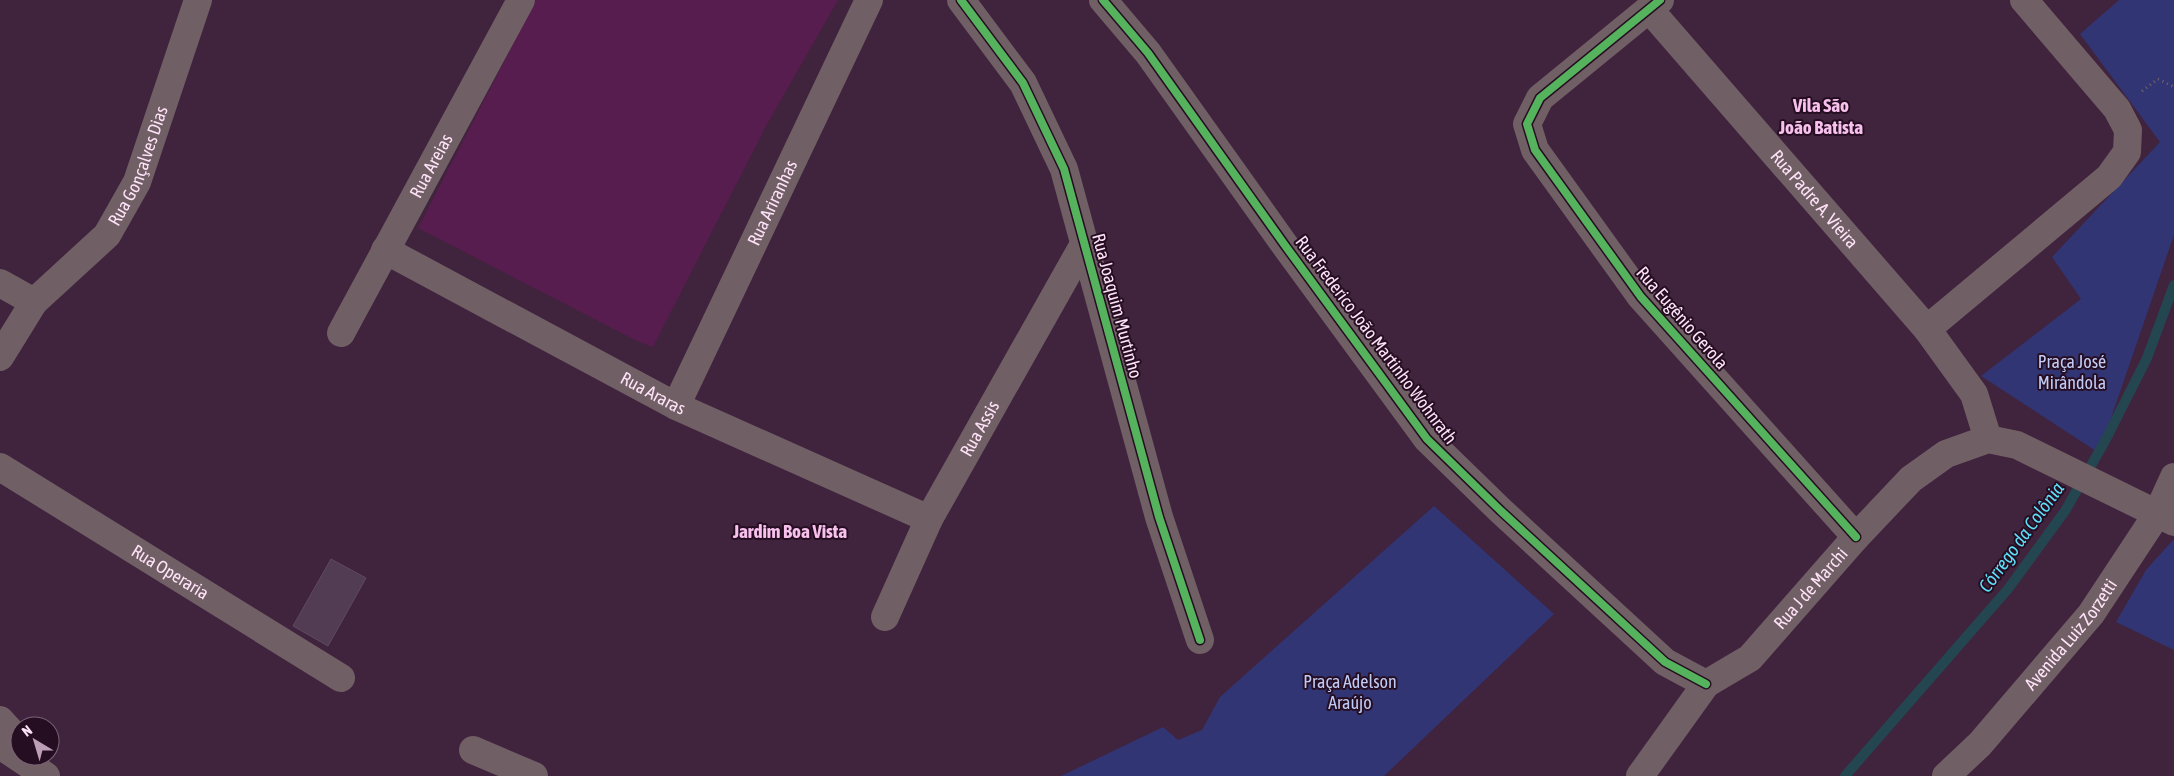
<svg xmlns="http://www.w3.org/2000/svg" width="2174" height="776" font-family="'Asap Condensed',sans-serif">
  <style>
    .built { fill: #571d4f }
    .green { fill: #313573 }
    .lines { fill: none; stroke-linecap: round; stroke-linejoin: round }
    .stream { stroke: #244650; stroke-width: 10 }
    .building { fill: #513c53; stroke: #5f4a62 }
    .path { stroke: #77666f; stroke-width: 3; stroke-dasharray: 1 4; stroke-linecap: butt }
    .minor { stroke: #705f64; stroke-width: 28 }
    .tertiary { stroke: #705f64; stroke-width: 28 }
    .cycleway-casing { stroke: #260e22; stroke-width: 11 }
    .cycleway { stroke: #56b35d; stroke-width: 8 }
    .labels { text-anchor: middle; stroke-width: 4; stroke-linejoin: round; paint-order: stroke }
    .street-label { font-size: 18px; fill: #fee2f8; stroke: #260e22 }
    .park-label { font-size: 18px; fill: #c1ccf6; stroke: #260e22 }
    .neighbourhood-label { font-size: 19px; font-weight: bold; fill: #f8c1ed; stroke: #260e22 }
    .water-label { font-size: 19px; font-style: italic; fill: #5ddef9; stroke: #260e22 }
  </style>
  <rect width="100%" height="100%" fill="#40233d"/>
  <polygon class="built" points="536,0 838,0 766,126 653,347 637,341 418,228"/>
  <g class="green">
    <polygon points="2119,0 2174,0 2174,235 2099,453 1981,376 2081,299 2052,257 2160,142 2080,34"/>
    <polygon points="1434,506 1554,614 1384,776 1061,776 1163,727 1178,740 1202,730 1220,697"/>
    <polygon points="2173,540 2174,541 2174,650 2116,622 2146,570"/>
  </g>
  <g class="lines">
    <polyline class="stream" points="1845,776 2008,589 2065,511 2105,441 2147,358 2174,285"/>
  </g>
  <polygon class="building" points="331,559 366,578 328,646 293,626"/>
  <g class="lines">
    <polyline class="path" points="2142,91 2158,79 2174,87"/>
    <g class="minor">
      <polyline points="961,0 1023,83 1064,169 1159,517 1200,640"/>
      <polyline points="1660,0 1540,98 1527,124 1535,150 1641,297 1856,537"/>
      <path id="s1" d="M1649,9L1927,329L1974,394L1988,439"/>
      <path id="s2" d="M385,250L676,406L929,519"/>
      <polyline points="0,283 34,302"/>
      <polyline points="1927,329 2109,177 2127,152 2128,130 2117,109 2024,0"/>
      <path id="s3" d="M341,333L521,0"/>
      <path id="s4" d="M0,357L34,302L107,235L137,182L198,0"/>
      <path id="s5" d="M676,406L869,0"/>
      <path id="s6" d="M0,467L341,678"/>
      <path id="s7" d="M885,617L929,519L1084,244"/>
      <polyline points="0,720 20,742"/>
      <polyline points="0,745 46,776"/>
      <polyline points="473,750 534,776"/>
      <polyline points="1640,776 1706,684"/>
    </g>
    <g class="tertiary">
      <path id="s8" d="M1103,0L1148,53L1284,244L1427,439L1501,511L1665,662L1706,684L1750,658L1856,537L1911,479L1946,454L1988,439L2017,445L2174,522"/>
      <path id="s9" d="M1946,776L1980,744L2091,614L2157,514L2174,477"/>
    </g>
    <g class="cycleway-casing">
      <g id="cycleway">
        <polyline points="961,0 1023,83 1064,169 1159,517 1200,640"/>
        <polyline points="1103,0 1148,53 1284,244 1427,439 1501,511 1665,662 1706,684"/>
        <polyline points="1660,0 1540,98 1527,124 1535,150 1641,297 1856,537"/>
      </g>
    </g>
    <use href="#cycleway" class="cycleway"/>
  </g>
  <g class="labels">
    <g class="street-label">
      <text dy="6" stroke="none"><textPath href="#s4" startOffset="240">Rua Gonçalves Dias</textPath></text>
      <text dy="6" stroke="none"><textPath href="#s3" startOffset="190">Rua Areias</textPath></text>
      <text dy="6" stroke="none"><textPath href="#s1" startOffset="252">Rua Padre A. Vieira</textPath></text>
      <text dy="6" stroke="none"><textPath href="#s5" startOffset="225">Rua Ariranhas</textPath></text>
      <text transform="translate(1117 306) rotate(75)" y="6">Rua Joaquim Murtinho</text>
      <text transform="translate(1682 318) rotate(49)" y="6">Rua Eugênio Gerola</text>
      <text transform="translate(1376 340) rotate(53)" y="6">Rua Frederico João Martinho Wohnrath</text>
      <text dy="6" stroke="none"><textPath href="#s2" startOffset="304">Rua Araras</textPath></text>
      <text dy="6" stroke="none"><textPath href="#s7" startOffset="211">Rua Assis</textPath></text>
      <text dy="6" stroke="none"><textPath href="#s6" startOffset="200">Rua Operaria</textPath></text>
      <text dy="6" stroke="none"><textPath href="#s8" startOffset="1062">Rua J de Marchi</textPath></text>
      <text dy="6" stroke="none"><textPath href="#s9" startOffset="189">Avenida Luiz Zorzetti</textPath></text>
    </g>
    <g class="park-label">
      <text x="2072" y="368">Praça José<tspan x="2072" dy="21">Mirândola</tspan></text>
      <text x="1350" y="688">Praça Adelson<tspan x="1350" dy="21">Araújo</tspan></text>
    </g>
    <g class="neighbourhood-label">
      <text x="1821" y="112">Vila São<tspan x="1821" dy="22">João Batista</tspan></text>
      <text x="790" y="538">Jardim Boa Vista</text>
    </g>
    <g class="water-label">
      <text transform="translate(2021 537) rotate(-54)" y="7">Córrego da Colônia</text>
    </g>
  </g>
  <g transform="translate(35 741) rotate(322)"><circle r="24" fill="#260e22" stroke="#7c6378"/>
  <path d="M0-4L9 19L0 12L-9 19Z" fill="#bc9fb7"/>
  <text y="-8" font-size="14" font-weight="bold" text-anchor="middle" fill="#fee2f8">N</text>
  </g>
</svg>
